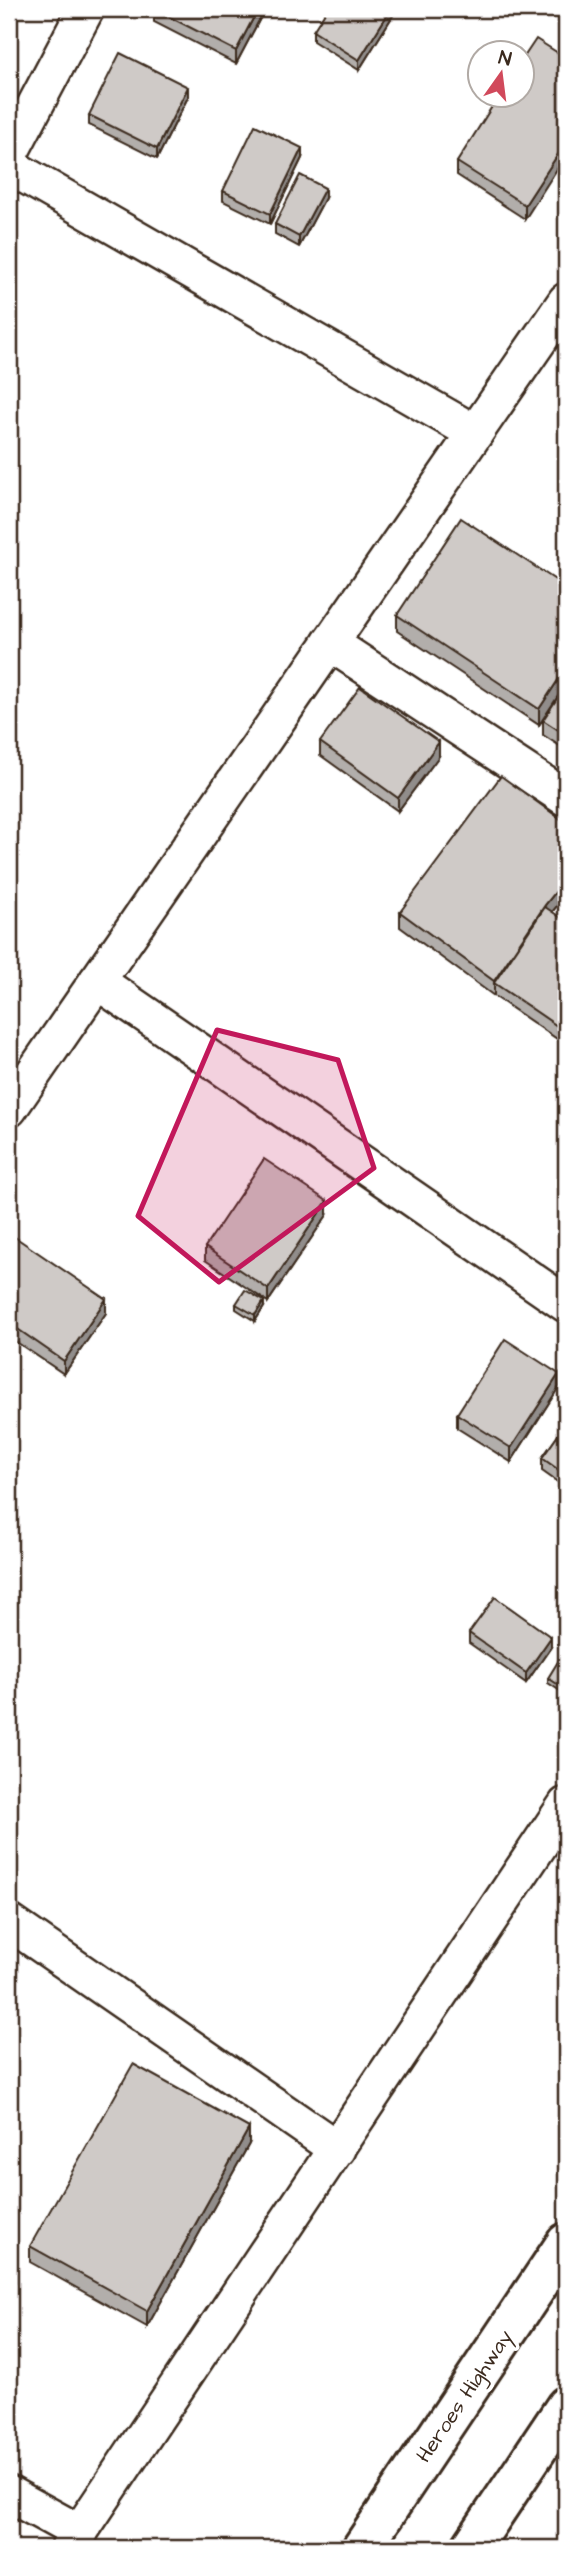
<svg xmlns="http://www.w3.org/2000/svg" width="575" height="2557" font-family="'Architects Daughter',sans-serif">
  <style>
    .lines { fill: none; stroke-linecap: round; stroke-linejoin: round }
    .minor-casing { stroke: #3b2a1e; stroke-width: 40 }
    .major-casing { stroke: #3b2a1e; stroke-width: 44 }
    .minor { stroke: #fff; stroke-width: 35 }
    .major { stroke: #fff; stroke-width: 38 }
    .wall { fill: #b2aeab; stroke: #3b2a1e; stroke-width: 2 }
    .shaded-wall { fill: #918d8b; stroke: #3b2a1e; stroke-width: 2 }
    .building { fill: #cfcac7; stroke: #3b2a1e; stroke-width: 2 }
    .marked { fill: #c2185b; fill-opacity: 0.2; stroke: #c2185b; stroke-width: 5; stroke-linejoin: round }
    .labels { text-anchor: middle; stroke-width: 7; stroke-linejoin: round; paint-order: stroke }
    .street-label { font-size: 21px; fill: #3b2a1e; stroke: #fff }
  </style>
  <rect width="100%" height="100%" fill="#fff"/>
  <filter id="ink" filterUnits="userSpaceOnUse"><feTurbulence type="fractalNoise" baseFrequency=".0143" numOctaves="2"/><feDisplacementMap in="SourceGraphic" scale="14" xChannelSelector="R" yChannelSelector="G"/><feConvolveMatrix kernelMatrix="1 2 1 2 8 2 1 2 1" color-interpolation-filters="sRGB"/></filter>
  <g filter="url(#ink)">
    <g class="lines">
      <g class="minor-casing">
        <g id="minor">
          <polyline points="9,155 86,9"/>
          <polyline points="9,166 475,433"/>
          <polyline points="330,643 566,798"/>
          <polyline points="97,981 566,1304"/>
          <polyline points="9,1109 566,301"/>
          <polyline points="9,1922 337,2149"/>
          <polyline points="9,2494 80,2533"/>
          <polyline points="69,2548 566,1805"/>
        </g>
      </g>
      <g class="major-casing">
        <g id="major">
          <polyline points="362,2548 566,2243"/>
          <polyline points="471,2548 566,2406"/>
        </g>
      </g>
      <use href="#minor" class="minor"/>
      <use href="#major" class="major"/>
    </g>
    <g class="wall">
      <polygon points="154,9 265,9 236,64 154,22"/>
      <polygon points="397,9 359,70 313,41 313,31"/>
      <polygon points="566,58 525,219 457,175 457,162"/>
      <polygon points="188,97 157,159 89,125 89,115"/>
      <polygon points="302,158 270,224 223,201 223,191"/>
      <polygon points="325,198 299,247 275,234 275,224"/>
      <polygon points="397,615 566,684 539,725 397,631"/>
      <polygon points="566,685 566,750 543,735 543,720"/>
      <polygon points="320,742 439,756 398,811 320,755"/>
      <polygon points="566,823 566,895 552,912 566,921 566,1045 494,996 400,927 400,912"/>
      <polygon points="327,1215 268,1302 205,1260 205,1247"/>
      <polygon points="9,1233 106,1313 64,1374 9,1337"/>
      <polygon points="236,1304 264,1307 255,1321 236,1309"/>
      <polygon points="559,1387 511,1462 457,1428 457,1414"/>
      <polygon points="566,1424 566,1488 542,1471 542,1458"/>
      <polygon points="469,1633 551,1647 526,1683 469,1643"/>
      <polygon points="566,1665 562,1692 548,1683 548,1678"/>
      <polygon points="249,2144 147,2327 30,2262 30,2246"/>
    </g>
    <g class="shaded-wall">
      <polygon points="258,9 265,9 236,64 236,51"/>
      <polygon points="391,9 397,9 359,70 359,60"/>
      <polygon points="188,87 188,97 157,159 157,149"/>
      <polygon points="566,142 566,155 525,219 525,205"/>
      <polygon points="302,148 302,158 270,224 270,214"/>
      <polygon points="325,188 325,198 299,247 299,237"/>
      <polygon points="566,668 566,684 539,725 539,709"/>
      <polygon points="439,742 439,756 398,811 398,798"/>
      <polygon points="566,879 566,895 494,983 494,996 494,981 545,905"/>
      <polygon points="327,1201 327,1215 268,1302 268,1289"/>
      <polygon points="106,1299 106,1313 64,1374 64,1361"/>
      <polygon points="264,1301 264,1307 255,1321 255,1315"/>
      <polygon points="559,1374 559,1387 511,1462 511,1448"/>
      <polygon points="551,1637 551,1647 526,1683 526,1673"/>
      <polygon points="566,1680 566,1685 562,1692 562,1687"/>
      <polygon points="249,2128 249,2144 147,2327 147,2311"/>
      <polygon points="15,2268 15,2282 9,2292 9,2279"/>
    </g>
    <g class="building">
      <polygon points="154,9 258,9 236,51"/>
      <polygon points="327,9 391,9 359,60 313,31"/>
      <polygon points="536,39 566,58 566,142 525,205 457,162 500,94 522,94 522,60"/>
      <polygon points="120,53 188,87 157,149 89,115"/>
      <polygon points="255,125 302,148 270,214 223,191"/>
      <polygon points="300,175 325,188 299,237 275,224"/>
      <polygon points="461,518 566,587 566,668 539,709 397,615"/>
      <polygon points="566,685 566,735 543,720"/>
      <polygon points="360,687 439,742 398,798 320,742"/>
      <polygon points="501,776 566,823 566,879 545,905 494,981 400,912"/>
      <polygon points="545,907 566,921 566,1032 494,983"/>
      <polygon points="264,1159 327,1201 268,1289 205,1247"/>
      <polygon points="9,1233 106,1299 64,1361 9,1323"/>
      <polygon points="245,1290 264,1301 255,1315 236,1304"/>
      <polygon points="505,1339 559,1374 511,1448 457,1414"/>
      <polygon points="566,1424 566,1475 542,1458"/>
      <polygon points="495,1597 551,1637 526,1673 469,1633"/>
      <polygon points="559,1660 566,1665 566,1680 562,1687 548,1678"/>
      <polygon points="133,2064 249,2128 147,2311 30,2246"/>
      <polygon points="9,2265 15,2268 9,2279"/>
    </g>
  </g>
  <path class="marked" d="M217,1030L338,1060L374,1168L219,1282L138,1216Z"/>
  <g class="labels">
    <g class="street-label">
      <text transform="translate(464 2396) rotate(-56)" y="7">Heroes Highway</text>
    </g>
  </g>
  <rect width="575" height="2557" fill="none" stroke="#fff" stroke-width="35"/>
  <rect x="18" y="18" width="540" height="2522" fill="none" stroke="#3b2a1e" stroke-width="2.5" filter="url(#ink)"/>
  <g transform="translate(501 74) rotate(14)"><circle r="33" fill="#ffffff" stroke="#b1aaa5" stroke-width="2"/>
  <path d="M0-5L12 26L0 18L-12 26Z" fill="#d1495b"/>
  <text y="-10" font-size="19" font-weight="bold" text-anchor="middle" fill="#3b2a1e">N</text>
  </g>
</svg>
